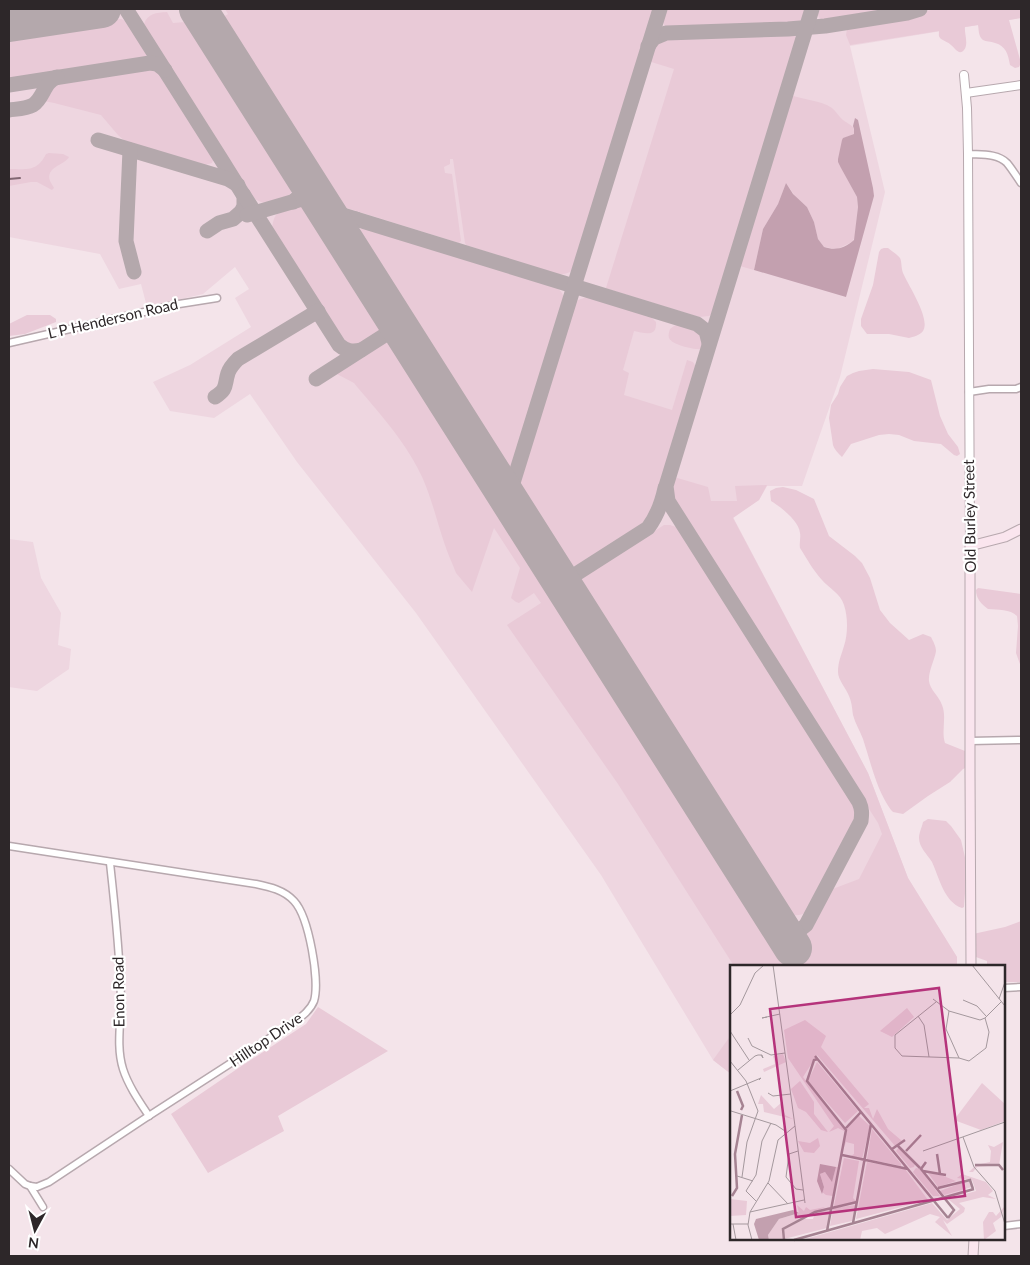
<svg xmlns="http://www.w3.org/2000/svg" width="1030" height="1265" font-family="Lato,sans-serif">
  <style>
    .built { fill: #eed6e0 }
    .green { fill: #e9cad7 }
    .forest { fill: #c3a0af }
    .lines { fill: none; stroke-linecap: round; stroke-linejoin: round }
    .stream { stroke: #816772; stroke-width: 2 }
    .taxiway { stroke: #b4a8ac; stroke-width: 15 }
    .runway { stroke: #b4a8ac; stroke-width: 38 }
    .minor-casing { stroke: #b7a8ae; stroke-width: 9 }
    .tertiary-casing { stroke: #b7a8ae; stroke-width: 10 }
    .secondary-casing { stroke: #b7a8ae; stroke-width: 11 }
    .minor { stroke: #fff; stroke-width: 6 }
    .tertiary { stroke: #fff; stroke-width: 8 }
    .secondary { stroke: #fae5ee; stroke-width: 9 }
    .labels { text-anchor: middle; stroke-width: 4.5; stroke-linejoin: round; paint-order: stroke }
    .street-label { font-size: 15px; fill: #2d2729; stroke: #fff }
    .inset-river { fill: none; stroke: #a58392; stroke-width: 2.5 }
    .inset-road { fill: none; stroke: #a4989d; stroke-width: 1 }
    .view { fill: #b5337b; fill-opacity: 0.15; stroke: #b5337b; stroke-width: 2.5 }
    .inset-edge { fill: none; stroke: #2d2729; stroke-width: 2.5 }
  </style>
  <rect width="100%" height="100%" fill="#f4e4ea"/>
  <g class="built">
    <polygon points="9,9 1021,9 1021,18 850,46 885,192 840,377 802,486 767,486 759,500 733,517 868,773 908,878 957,957 957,966 731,966 731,1074 713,1060 601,875 416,613 297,462 250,394 214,418 170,411 153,382 190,365 251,327 235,298 249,289 235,267 203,294 147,307 141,284 119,289 100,254 9,237"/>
    <polygon points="9,539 33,542 41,578 61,613 58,645 71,649 69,669 37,691 9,687"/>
  </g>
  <g class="green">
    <path d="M225,9H655L576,265C572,273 565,275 556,274L466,245L465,243L453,159H450V164L444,167L445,173L452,174L461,241L459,243L340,206L334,200L227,31L223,23V17L228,14Z"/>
    <path d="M665,9H807C805,16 802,21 794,24L670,28L665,26L662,21Z"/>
    <path d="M818,9H906L831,21C822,21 816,19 818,9Z"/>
    <path d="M933,9H1021V18L1009,20L1021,63L1019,67L1015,68L1010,65C1008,54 1006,46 995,43C991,41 986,42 983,40C978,36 979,30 978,25L965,27C964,33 969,44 964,50C959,56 955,48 951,45C948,42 944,41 941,39C938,36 939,35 939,31L850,45L846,35L847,29L909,18Z"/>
    <path d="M167,12L173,23L185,22L192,24L291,179C295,192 290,197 278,201C272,203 267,204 261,202C258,201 254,198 250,196L147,34L144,24C148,13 156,13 167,12Z"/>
    <polygon points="121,19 130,23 146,48 147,55 143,59 9,80 9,35 98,21"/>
    <path d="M788,34H792L796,37V43L713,313L709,316L699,317L608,289L606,288L674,69L648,61C652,49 652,43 666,38Z"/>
    <path d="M136,69C153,69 156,70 168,83L212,154L214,158L212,163L205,165L125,141L118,135L101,115L54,103L44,101L42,98L49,87L55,82Z"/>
    <path d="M791,95C804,100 820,100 832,108C836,111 839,117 843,120C849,125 855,125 854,134L844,138L838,162L857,197L858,207L855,237L852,242L837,249L824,247L818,239L814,222L807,207L805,205L797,199L786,183L778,204L763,229L754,270L740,266Z"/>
    <path d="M49,153L63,154L69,157C65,165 45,167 50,181C51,183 53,186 54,188L52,190L37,182H31L9,186V169C27,169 37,172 46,154Z"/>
    <path d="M296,205L305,206L310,209L379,318L380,323L379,332C366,342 356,351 341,338L272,229C274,211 280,210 296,205Z"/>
    <path d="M362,228H366L556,287C562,291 565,297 564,304L515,464L512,469H508L504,468L358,237V231Z"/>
    <path d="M884,248H888C891,251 897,254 900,258C902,262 901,268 903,273C908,285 931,319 923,331C920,335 913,337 909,338L889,334H867L861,326V319L873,285L879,252L881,249Z"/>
    <path d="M587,297L649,315L656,322C657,338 644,333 634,331L623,370L629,373L624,395L672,410L687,360L693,362L696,367L654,504L649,515L638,528L579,565C573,567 569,566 564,563L519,492L518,487L574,304L578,300Z"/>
    <polygon points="27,315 50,315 56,319 56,322 25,334 9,336 9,324"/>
    <path d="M677,325C691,326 709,332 701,349C695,350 672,345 669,338C668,335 669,332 670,329L674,326Z"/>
    <path d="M385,342L393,344L398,348L784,955L804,940L830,890L859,879L882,834L878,823L671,498V490L674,477L708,487L711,501H737L735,486L767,485L759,500L733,518L868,773L908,878L957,957V966H734L618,784L507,625L541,603L534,593L519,603L516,602L511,598L520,568L494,528L472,592L456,573L452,563C440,536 435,507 423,479C408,445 382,416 358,388L354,383L335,373L378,344Z"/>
    <path d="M873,369L909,372L931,380L940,416L948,434L958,447L960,454L957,456L954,455L941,444L914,441L899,435L889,434L879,435L851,444L842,457C839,454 834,449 833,445L829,418L830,412L831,405L838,394L840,387L847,376L853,373L859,371Z"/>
    <path d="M783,487L796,490L814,499L829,536L855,556L862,563L870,578L880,610L890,623L909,640L923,634L931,637C933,641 936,646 936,651C935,659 928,672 929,681C930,690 939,696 942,705C947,717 941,731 945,743L965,751L970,755V766L963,769L950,782L928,796L903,814L893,812L891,810C876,789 871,763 863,739C860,731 855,723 853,715C852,708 852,703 849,696C846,688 838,680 838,672C838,662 841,656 844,646C848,634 848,617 844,605C840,593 830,589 822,580C813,570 807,559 800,548C799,543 801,538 800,533C799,521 781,507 771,501L770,491L776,488Z"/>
    <path d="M664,525H670L679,528L856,808L857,817L808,911C801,916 793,917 786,912L581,589L582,579L587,574Z"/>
    <path d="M978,588L1021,594V667L1016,653L1018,626L1017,616C1010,609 998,610 988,609C981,604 976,598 976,590Z"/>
    <path d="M928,819L946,821L951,826L961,840L967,866L964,907L962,908C944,902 939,877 932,862C927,854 919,847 919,838C919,833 922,827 923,822Z"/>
    <polygon points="1021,921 1021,982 1004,982 1004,966 987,966 987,961 973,956 973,934 1005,927"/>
    <polygon points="318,1007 388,1051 278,1116 284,1131 208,1173 171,1114 237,1069 306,1024"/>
    <polygon points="731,1035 731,1074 713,1060"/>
  </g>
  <path class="forest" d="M855,118L858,120L873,188L874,196L846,297L754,270L763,229L778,204L786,183L793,194L807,207L814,222L818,239L824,247C836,251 845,248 854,240L858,207L857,197L841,168L838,162V159L842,140L843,138L854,134V129L853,126Z"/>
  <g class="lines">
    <polyline class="stream" points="9,179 20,178"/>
    <g class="taxiway">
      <polyline points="126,9 221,159 244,196 244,206 241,212 233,219 219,223 207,231"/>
      <polyline points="648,46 654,38 666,33 788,29 825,26 907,13 920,9"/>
      <polyline points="9,85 150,63 157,64 165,70"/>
      <path d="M9,110C16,109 26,109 33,105C44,98 43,83 57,77"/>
      <polyline points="98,140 228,179 238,185"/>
      <polyline points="130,150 126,241 134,272"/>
      <path d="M243,194L339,345C346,351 352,352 361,350"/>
      <path d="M293,202C302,195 305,187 303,175"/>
      <polyline points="321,203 333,212 697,324 706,331 709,343"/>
      <polyline points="247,215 302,199 311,199 323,206"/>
      <path d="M344,239C341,229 344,220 356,219"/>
      <path d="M388,333C394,328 394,324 393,317"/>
      <polyline points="316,379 388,333 395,332 405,336"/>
      <path d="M215,397C228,388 224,386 228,373C230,367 234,363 238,359L318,311"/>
      <polyline points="508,499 660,9"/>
      <path d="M562,583L648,528C657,516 662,502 665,488"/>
      <path d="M781,928L796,933L806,925L861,821C862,813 862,809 859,802L668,501L666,486L812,9"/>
    </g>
    <g class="runway">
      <polyline points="198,9 793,948"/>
      <polyline points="9,23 102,9"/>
    </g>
    <g class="minor-casing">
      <g id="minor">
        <path d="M968,154C981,155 997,153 1007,163C1012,169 1017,177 1021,183"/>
        <polyline points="9,343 179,304 217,298"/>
        <polyline points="969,392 989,389 1016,389 1021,387"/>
        <polyline points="970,741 1021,740"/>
        <path d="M9,846L256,884C270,887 284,890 294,901C309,917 320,981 314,1001C310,1011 301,1017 293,1023L144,1119L49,1182L37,1187L30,1186"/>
        <path d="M110,863C115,908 120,954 121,1000C121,1022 116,1047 123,1069C128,1085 139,1101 149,1116"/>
        <polyline points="1004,988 1021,987"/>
        <polyline points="9,1169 25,1184 30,1186 43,1207"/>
        <polyline points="1004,1226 1021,1224"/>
      </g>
    </g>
    <g class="tertiary-casing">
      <g id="tertiary">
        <polyline points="964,75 967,108 968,154 970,546"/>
        <polyline points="966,93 1021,85"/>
      </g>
    </g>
    <g class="secondary-casing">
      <g id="secondary">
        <polyline points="971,966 970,773 970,546 1005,537 1021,529"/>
        <polyline points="973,1256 974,1239"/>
      </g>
    </g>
    <use href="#minor" class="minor"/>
    <use href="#tertiary" class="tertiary"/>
    <use href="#secondary" class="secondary"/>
  </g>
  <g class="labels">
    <g class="street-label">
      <text transform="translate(113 319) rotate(-13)" y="5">L P Henderson Road</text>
      <text transform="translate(970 516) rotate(-91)" y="5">Old Burley Street</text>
      <text transform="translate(119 992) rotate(-91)" y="5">Enon Road</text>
      <text transform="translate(266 1040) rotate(-34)" y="5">Hilltop Drive</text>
    </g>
  </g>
  <g transform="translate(730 965)">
    <rect width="275" height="275" fill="#f4e4ea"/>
    <path d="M177,43L184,52L162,72L150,66ZM75,55L96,71L91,82L139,139L134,143H139L143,154L147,144L158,164L172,176L166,182L87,90L73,112L115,163L114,166L108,163L99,167L104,161L58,93L54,65ZM53,89L56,97L34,107L33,104L45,99L43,91ZM87,97L128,146L115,158L78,116ZM70,116L84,137V149L98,167L91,165L76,147L68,143L61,124ZM252,118L275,139V156L251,165L224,155ZM31,130L44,144L51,138L55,150L63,154L34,147L33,139H28ZM128,150L140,161L132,194L121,191L124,189V179L116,177L113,185L118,159ZM142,164L171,199V201L137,194ZM88,173L90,181L84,188L74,187L68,176L80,178ZM273,177L269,200L247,202L243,207H239L246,200L260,197L261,186L258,180L264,182ZM169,182L185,199L184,202L180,203L166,186ZM114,193L129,196L123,233L127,237L104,241ZM137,197L175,204L198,235L126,254ZM106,202H108L103,231L96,230L92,227L94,222L90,209L95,207L102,216ZM186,203L190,204L210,231H203L183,207ZM198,208L211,210L226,216L208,222ZM232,209L256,217L263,226L258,230L266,234L253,232L229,238L235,243L234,247L217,259L213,255L222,271L205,257L210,252L200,249L155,269L147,263L132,266L130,275H72L202,238L217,255L230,244L218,234L246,226L242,215L227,213ZM237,216L242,218V222L214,230L210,226ZM0,234L17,236L16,250L0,251ZM67,240L74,246L76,242L80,245L95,242L52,264L53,275H39L38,270L49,254L69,248ZM126,240L122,256L100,261L103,243ZM275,241L271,252L263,258L266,266L254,275L253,257L259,247H263L266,251ZM100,245L97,263L54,274L53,265L73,254H83L85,248Z" fill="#e9cad7"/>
    <path d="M90,199L106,202L102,217L95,207L90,209L94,222L92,229L87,216ZM63,245L69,248L49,254L38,270L39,275H29L24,259L26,254Z" fill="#c3a0af"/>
    <path class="inset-river" d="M85,91L218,253M88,94L84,95L77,116L116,165L97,266M7,126L13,141L11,145M116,163L131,147M168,181L190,203M162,184L175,175M176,186L191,170M207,189L210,209M112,190L178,204M196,197L191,204L224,245L218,253M245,200H269L273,205M193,206L216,210M208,223L240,215L243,224M2,231L7,223L5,189L12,150M123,258L141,159M54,275L53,264L85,247L127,237M64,275L244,224"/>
    <path class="inset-road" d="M242,0L275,41M203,34L219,46L250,55L255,53M269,34L275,17M233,35L247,41L256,51M206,37L165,70V83L172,91L229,93M219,46L216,64L229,93L239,96L256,83L259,67L255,53L271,37M0,50L10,40L25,8L34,0M188,51L194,60L199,92M37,52L32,53L50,49M0,66L19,95M18,73L22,81L41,90L55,88M0,96L16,116L28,146L17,177L12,212M8,105L25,91L28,90H32L33,93L31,90M0,126L31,113L29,115M38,128L43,131L61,129M0,142V164M1,146L46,160L55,166M65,161L75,238M233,172L244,202L265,226L275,259M68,186L59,189L56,212L66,224L73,225M193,186L275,157M7,211L23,216M38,218L58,239M26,236L16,226L26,210L32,176L41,158M20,247L74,235M0,259H18M3,259L6,275M22,275L18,260L20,247L39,216L48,175L65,161L43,0"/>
    <path class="view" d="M209,23L235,231L66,252L40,44Z"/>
    <rect width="275" height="275" class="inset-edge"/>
  </g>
  <rect width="1030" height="1265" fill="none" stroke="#2d2729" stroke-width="20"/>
  <g transform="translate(35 1230) rotate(187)" stroke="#ffffff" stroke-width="4" paint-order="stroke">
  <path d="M0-4L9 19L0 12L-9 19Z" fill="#2d2729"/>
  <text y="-8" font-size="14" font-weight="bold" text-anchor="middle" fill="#2d2729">N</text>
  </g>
</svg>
